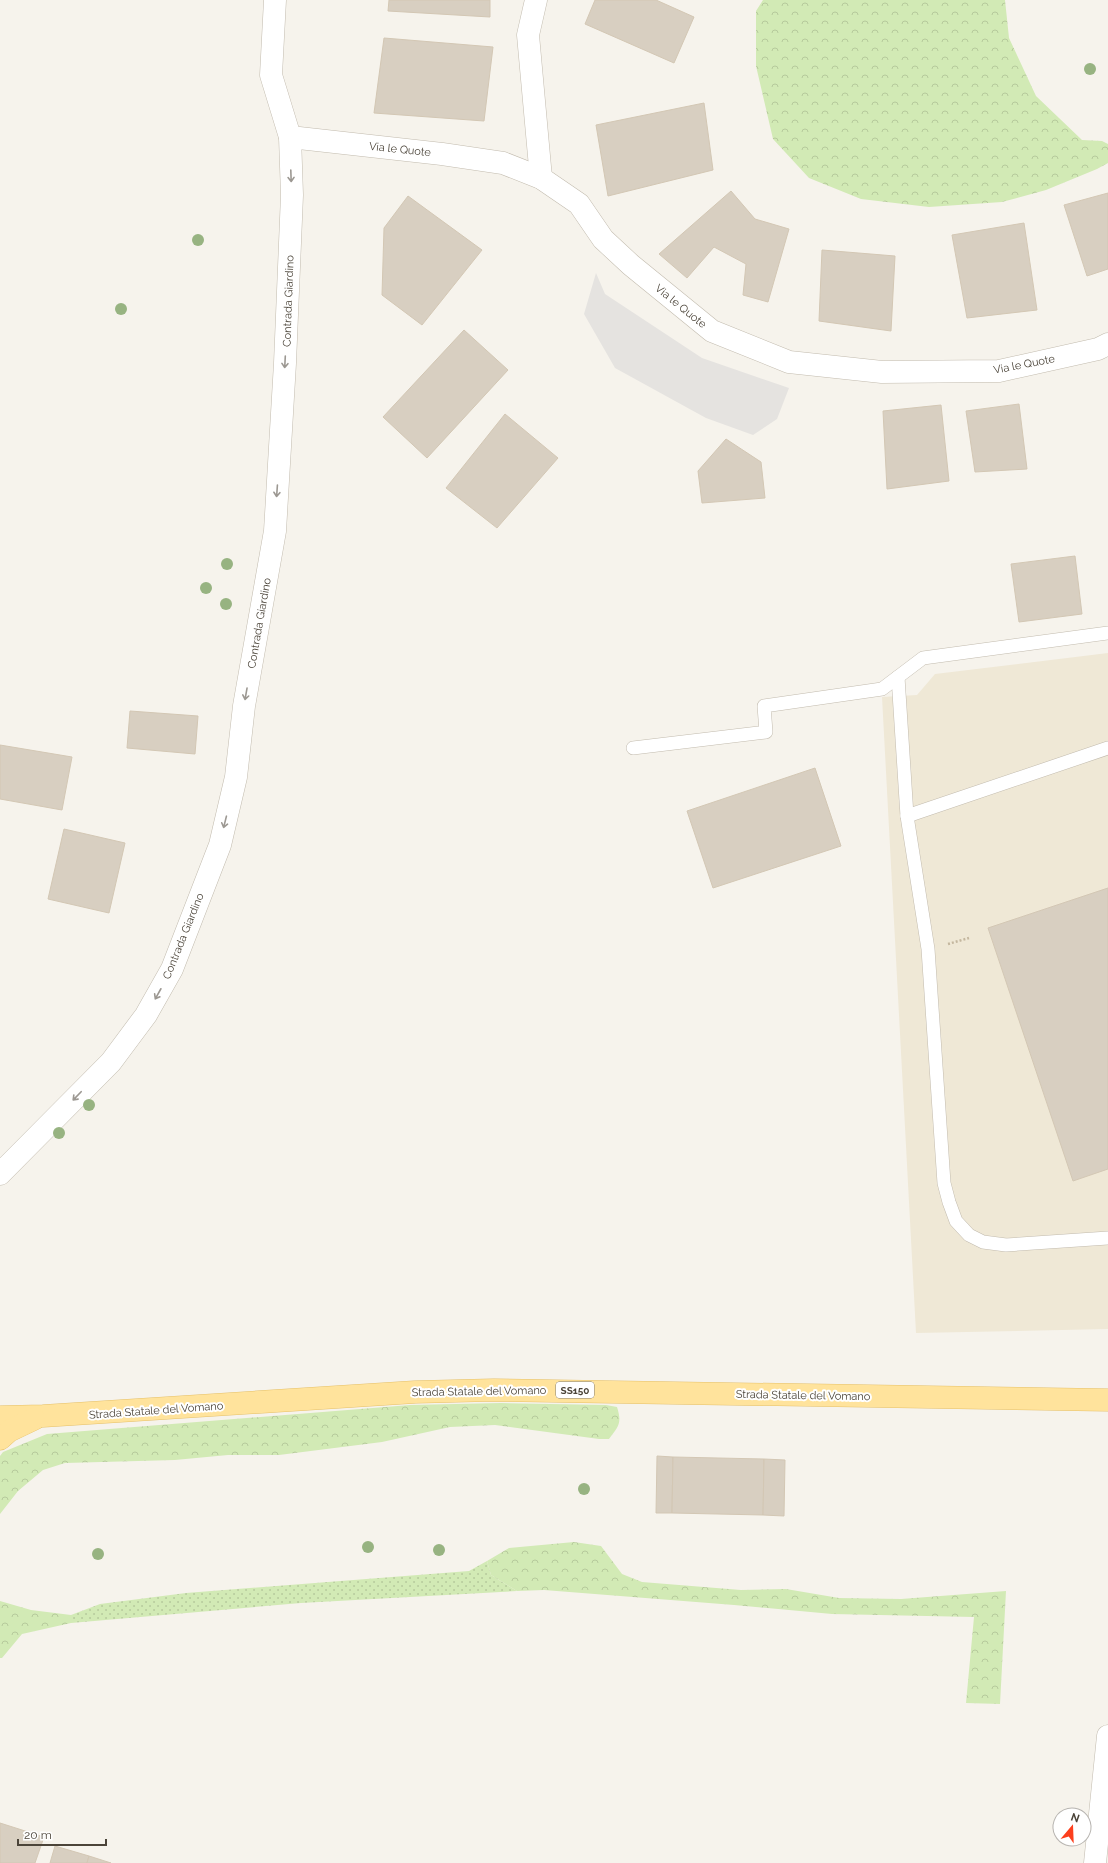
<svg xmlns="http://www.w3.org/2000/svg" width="1108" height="1863" font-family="Raleway,sans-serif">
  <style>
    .education { fill: #efe8d6 }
    .grass { fill: url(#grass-dots) }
    .forest { fill: url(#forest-crowns) }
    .parking { fill: #e5e3e0 }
    .building { fill: #d8cfc1; stroke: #d3c7b4 }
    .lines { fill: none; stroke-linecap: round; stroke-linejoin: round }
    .service-casing { stroke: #c2bbae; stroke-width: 14 }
    .minor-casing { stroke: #c2bbae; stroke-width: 23 }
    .primary-casing { stroke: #e6c16a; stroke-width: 23 }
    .path { stroke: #c4b79f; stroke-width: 2.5; stroke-dasharray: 2 2; stroke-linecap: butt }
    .service { stroke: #fff; stroke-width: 13 }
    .minor { stroke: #fff; stroke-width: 22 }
    .primary { stroke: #ffe39c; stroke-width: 22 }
    .tree { fill: #97b381 }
    .oneway { stroke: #9c9892 }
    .labels { text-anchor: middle; stroke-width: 4; stroke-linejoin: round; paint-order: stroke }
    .shield { fill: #fff; stroke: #817c74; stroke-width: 1 }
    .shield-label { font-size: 10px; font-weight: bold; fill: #4b4439 }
    .street-label { font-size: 11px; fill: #4b4439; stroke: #fff }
  </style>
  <defs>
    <pattern id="grass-dots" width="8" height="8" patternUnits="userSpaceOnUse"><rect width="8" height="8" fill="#d2eab5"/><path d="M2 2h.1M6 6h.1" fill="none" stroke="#b6ca9c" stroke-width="1.8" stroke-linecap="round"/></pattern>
    <pattern id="forest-crowns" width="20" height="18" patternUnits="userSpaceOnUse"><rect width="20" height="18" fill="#d2eab5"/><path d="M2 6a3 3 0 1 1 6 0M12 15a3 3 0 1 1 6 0" fill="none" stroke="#b6ca9c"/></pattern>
  </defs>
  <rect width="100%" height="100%" fill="#f6f3ec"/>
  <polygon class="education" points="1108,653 1108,1329 916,1333 882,697 917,695 935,674"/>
  <polygon class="grass" points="487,1561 491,1575 517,1591 301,1603 71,1623 71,1615 100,1604 186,1593 469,1571"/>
  <g class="forest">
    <polygon points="763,0 1005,0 1009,38 1036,96 1082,140 1102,141 1108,144 1108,163 1097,169 1046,190 1002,202 929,207 861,199 809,178 773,139 756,66 756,11"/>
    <path d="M501,1403L606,1405L617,1407C622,1423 619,1426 609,1439H599L495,1425L450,1427L382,1442L279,1455H228L175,1460L65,1463L43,1470L18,1491L0,1514V1456L3,1452L47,1434L410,1405Z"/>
    <polygon points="574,1542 601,1546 622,1574 642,1582 741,1590 786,1589 839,1598 901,1599 1006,1591 1000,1704 966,1703 974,1617 832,1614 734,1605 544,1590 517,1591 491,1575 487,1561 509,1548"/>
    <polygon points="0,1601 31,1610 71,1615 71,1623 22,1634 2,1658 0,1658"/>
  </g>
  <polygon class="parking" points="596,273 605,294 702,358 789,388 777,419 753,435 706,418 615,368 584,314"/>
  <g class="building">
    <polygon points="389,0 490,0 490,17 388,11"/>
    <polygon points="595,0 656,0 694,17 674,63 585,24"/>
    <polygon points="384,38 493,47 484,121 374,113"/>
    <polygon points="704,103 713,170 608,196 596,125"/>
    <polygon points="731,191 755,219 789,229 768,302 743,295 746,264 714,247 687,278 659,254"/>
    <polygon points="1108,193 1108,269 1087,276 1064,205"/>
    <polygon points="408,196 482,250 422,325 382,295 384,228"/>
    <polygon points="1024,223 1037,310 967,318 952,235"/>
    <polygon points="822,250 895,256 891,331 819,321"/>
    <polygon points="464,330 508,370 427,458 383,417"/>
    <polygon points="1019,404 1027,469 975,472 966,411"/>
    <polygon points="941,405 949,481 887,489 883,411"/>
    <polygon points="505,414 558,458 497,528 446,488"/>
    <polygon points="726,439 761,462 765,498 702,503 698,471"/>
    <polygon points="1075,556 1082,614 1019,622 1011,564"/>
    <polygon points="130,711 198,716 195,754 127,748"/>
    <polygon points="0,745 72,757 62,810 0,799"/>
    <polygon points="815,768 841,846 713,888 687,811"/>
    <polygon points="64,829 125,843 109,913 48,899"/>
    <polygon points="1108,888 1108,1169 1073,1181 988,928"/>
    <polygon points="657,1456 673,1457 672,1513 656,1513"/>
    <polygon points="673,1457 764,1459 763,1515 672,1513"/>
    <polygon points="764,1459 785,1460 784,1516 763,1515"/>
    <polygon points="0,1823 44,1837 35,1863 0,1863"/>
    <polygon points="55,1846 89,1856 87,1863 50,1863"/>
    <polygon points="89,1856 111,1863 87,1863"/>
  </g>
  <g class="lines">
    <g class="service-casing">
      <g id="service">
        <polyline points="898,677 907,816 928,949 944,1183 949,1202 956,1221 969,1235 983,1242 1006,1245 1108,1238"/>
        <polyline points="633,748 766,732 764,706 882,689 923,658 1108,633"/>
        <polyline points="907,816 1108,748"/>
      </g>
    </g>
    <g class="minor-casing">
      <g id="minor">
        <polyline points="536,0 528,35 541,178"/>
        <polyline points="290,137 442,154 503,163 541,178 579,204 603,239 631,265 712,331 789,362 882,372 999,371 1098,349 1108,344"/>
        <polyline points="0,1174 111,1062 146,1015 172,969 220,845 236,777 244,706 275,531 285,363 292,195 290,137 271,75 275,0"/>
        <polyline points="1095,1863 1108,1736"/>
      </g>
    </g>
    <g class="primary-casing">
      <g id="primary">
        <polyline points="0,1417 43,1416 415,1392 494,1390 1108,1400"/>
        <polyline points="0,1439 9,1431 34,1419"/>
      </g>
    </g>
    <polyline class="path" points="948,944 969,938"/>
    <use href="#service" class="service"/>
    <use href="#minor" class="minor"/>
    <use href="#primary" class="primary"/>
  </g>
  <g class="tree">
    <circle cx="1090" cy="69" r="6"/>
    <circle cx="198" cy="240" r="6"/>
    <circle cx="121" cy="309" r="6"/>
    <circle cx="227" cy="564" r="6"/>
    <circle cx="206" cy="588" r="6"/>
    <circle cx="226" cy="604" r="6"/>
    <circle cx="89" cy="1105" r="6"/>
    <circle cx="59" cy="1133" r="6"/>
    <circle cx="584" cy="1489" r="6"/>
    <circle cx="368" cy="1547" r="6"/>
    <circle cx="439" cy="1550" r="6"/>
    <circle cx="98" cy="1554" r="6"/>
  </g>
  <defs><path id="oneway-shaft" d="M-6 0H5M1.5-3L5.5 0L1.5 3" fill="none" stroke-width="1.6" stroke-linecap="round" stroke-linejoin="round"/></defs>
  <g class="oneway">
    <use href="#oneway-shaft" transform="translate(291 176) rotate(88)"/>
    <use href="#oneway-shaft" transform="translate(285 362) rotate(93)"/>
    <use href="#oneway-shaft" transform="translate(277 491) rotate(94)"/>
    <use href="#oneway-shaft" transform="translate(246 694) rotate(100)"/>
    <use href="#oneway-shaft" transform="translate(225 822) rotate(104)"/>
    <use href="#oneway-shaft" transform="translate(158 994) rotate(119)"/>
    <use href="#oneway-shaft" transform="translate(77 1096) rotate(134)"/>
  </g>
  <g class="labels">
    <rect class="shield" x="556" y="1382" width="38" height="16" rx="3"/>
    <g class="shield-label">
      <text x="575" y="1394">SS150</text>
    </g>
    <g class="street-label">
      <text transform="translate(400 149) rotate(6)" y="4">Via le Quote</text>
      <text transform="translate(288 301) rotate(-88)" y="4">Contrada Giardino</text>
      <text transform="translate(681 306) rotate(39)" y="4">Via le Quote</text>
      <text transform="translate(1024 364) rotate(-11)" y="4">Via le Quote</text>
      <text transform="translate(259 623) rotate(-80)" y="4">Contrada Giardino</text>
      <text transform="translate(183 936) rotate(-68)" y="4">Contrada Giardino</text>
      <text transform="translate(479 1391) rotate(-1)" y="4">Strada Statale del Vomano</text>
      <text transform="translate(803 1395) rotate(1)" y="4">Strada Statale del Vomano</text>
      <text transform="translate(156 1410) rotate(-4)" y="4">Strada Statale del Vomano</text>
    </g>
  </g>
  <g transform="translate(1072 1827) rotate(19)"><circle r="19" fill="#ffffff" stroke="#b7b4b0"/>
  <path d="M0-3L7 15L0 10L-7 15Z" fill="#fc3f1d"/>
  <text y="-6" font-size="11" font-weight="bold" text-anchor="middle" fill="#4b4439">N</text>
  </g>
  <path d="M18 1839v6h88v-6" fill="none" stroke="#4b4439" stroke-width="2"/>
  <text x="24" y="1839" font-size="12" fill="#4b4439" stroke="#ffffff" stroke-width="3" paint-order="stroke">20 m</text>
</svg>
